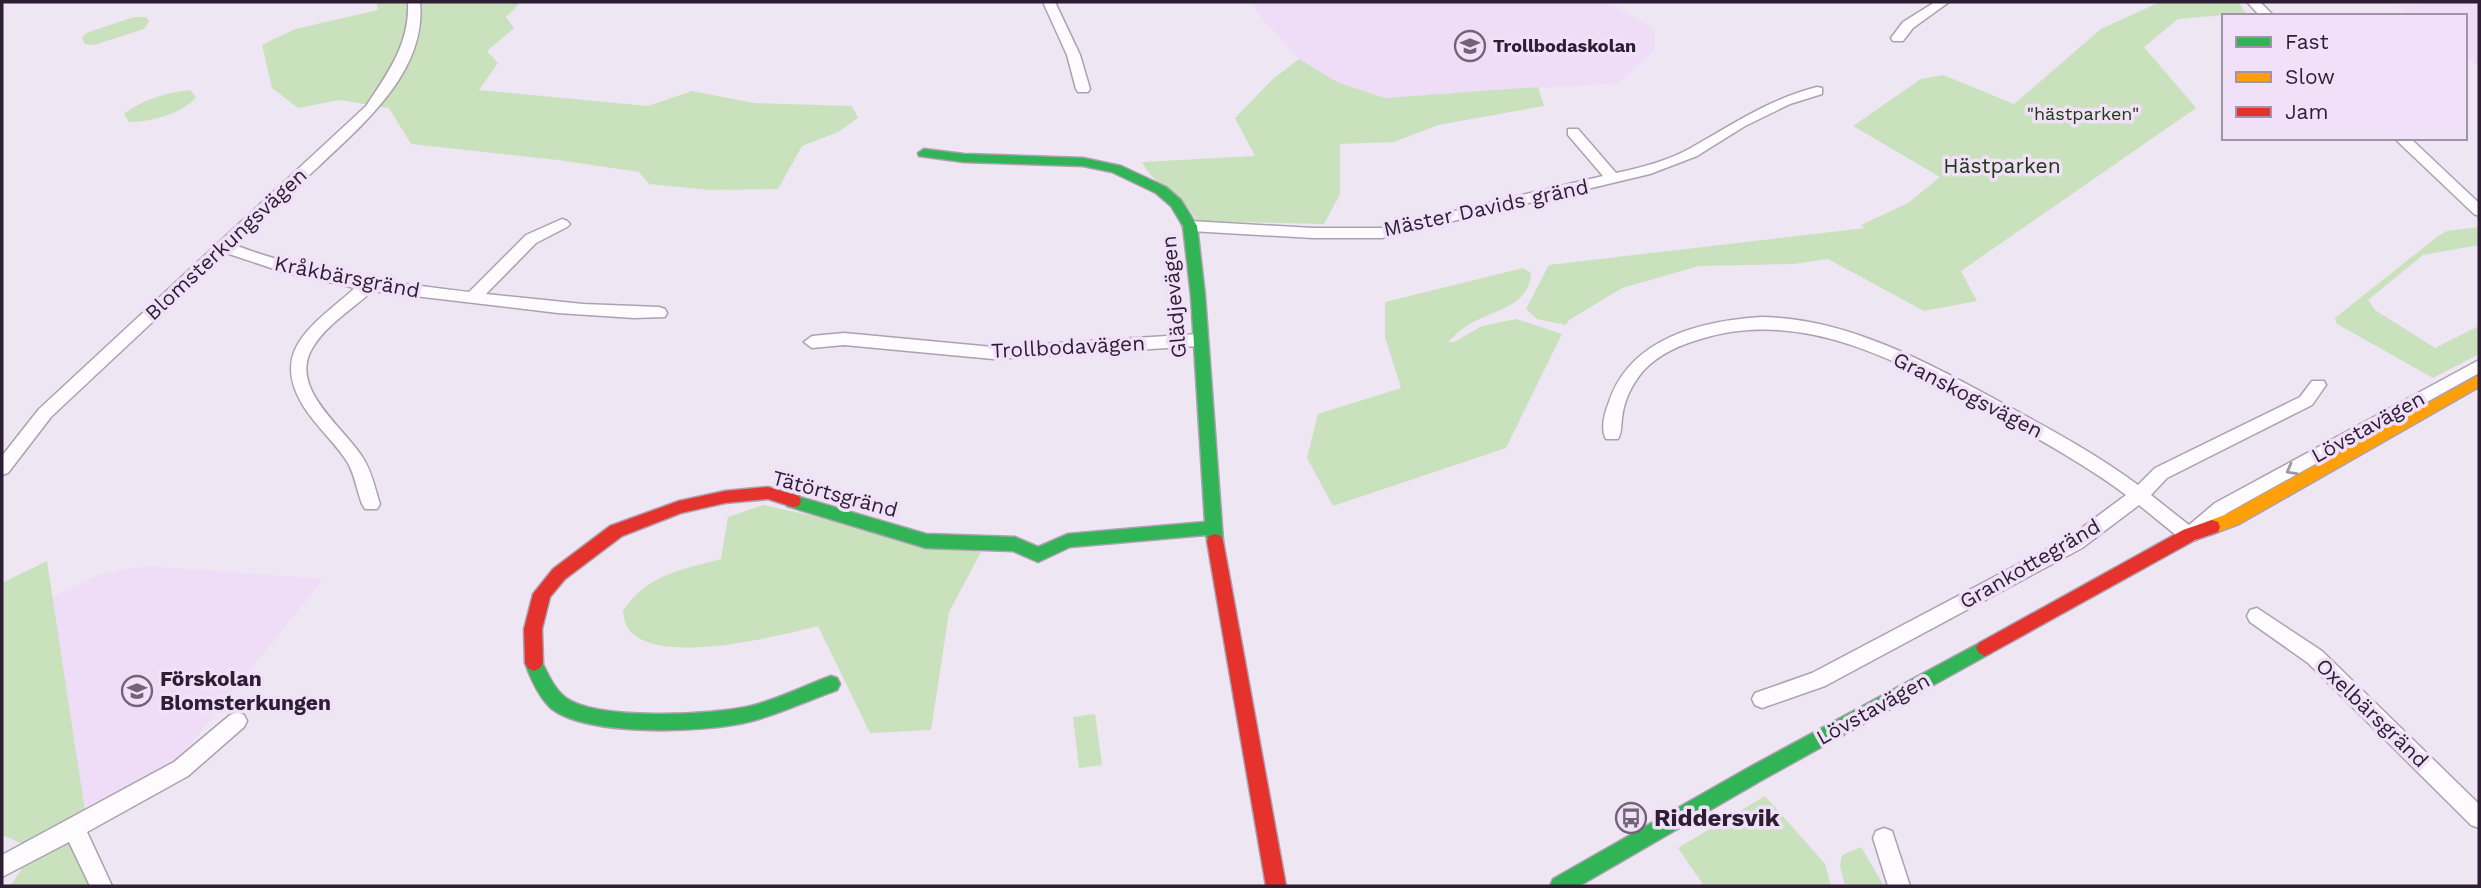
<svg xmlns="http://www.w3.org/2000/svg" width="2481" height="888" font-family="'Work Sans',sans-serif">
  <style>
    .built { fill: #efddf7 }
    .green { fill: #c9e1bd }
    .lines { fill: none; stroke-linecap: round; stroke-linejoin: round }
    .street-casing { stroke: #aca1b0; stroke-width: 3 }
    .fast-casing { stroke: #aca1b0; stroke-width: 3 }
    .slow-casing { stroke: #aca1b0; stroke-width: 3 }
    .jam-casing { stroke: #aca1b0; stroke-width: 3 }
    .street { fill: #fdfbfd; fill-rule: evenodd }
    .fast { fill: #30b455; fill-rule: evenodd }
    .slow { fill: #ff9f0a; fill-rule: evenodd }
    .jam { fill: #e5322d; fill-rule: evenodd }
    .oneway { stroke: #9f98a2 }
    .labels { text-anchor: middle; stroke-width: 7; stroke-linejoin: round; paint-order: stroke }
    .far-poi-label { font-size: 18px; font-weight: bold; fill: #2d1e33; stroke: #f0e1f8; text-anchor: start }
    .far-park-label { font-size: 18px; fill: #223a14; stroke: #f0e1f8 }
    .park-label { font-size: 21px; fill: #223a14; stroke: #f0e1f8 }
    .street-label { font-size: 21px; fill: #2d1e33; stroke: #f0e1f8 }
    .poi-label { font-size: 21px; font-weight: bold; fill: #2d1e33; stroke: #f0e1f8; text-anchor: start }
    .near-poi-label { font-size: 24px; font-weight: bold; fill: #2d1e33; stroke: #f0e1f8; text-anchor: start }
  </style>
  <rect width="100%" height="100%" fill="#efe6f3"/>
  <g class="built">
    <polygon points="1251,2 1609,2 1654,29 1654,50 1619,83 1385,98 1337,82 1299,59 1263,20"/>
    <polygon points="2443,2 2479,2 2479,67 2465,56 2465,16 2411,16 2396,5"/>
    <polygon points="148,566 323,579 176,762 69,815 44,601 100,574"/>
  </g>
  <g class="green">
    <polygon points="376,2 521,2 506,17 514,28 487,51 498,63 479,90 648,106 692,91 754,103 852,106 858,118 838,132 802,146 778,189 710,190 649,184 639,172 558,160 411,144 389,108 339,100 298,108 272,88 262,45 295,29 378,10"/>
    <polygon points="2160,2 2238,2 2246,13 2178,19 2144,47 2196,108 1961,271 1977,301 1924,311 1828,259 1793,264 1699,266 1622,288 1569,320 1566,325 1537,319 1526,309 1549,265 1865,228 1861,225 1908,203 1940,177 1853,126 1921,79 1943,75 2014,104 2101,29"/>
    <polygon points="134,17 146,17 149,21 144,29 94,45 85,44 82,38 86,33"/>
    <path d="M1299,59L1337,82L1385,98L1538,87L1544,106L1438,125L1394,142L1340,144V194L1324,224L1197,221C1182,194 1156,189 1142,162L1255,156L1235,118L1273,79Z"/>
    <path d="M190,90L196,97C183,114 149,122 129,122L124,114C141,100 168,92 190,90Z"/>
    <polygon points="2479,227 2479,245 2423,255 2368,300 2375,310 2435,348 2479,326 2479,354 2433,378 2337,324 2335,318 2438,236 2447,231"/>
    <path d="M1523,268L1531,273C1529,307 1494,310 1470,324C1462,328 1454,336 1448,342H1454L1482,326L1516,319L1562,334L1506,448L1333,506L1307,458L1318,414L1401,388L1385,337V302Z"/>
    <path d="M763,505L981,552L949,612L931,730L870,733L818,626C778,636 661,666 630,631C625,626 624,618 623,611C649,573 679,571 721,559L728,517Z"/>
    <polygon points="47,561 85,811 23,844 2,835 2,583"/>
    <polygon points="1095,714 1102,765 1079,768 1073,717"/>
    <polygon points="1765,796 1825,864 1831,886 1704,886 1678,848"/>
    <polygon points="69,843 94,886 10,886 25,864"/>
    <polygon points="1861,847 1884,886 1845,886 1840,866 1842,855"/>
  </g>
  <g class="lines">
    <g class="street-casing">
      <g id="street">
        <path d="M408,2H420C427,72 362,125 317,168C289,193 262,219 235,245C310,274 389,282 469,292L526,235L562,219L567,221L570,224L567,227L536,243L486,294L583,304L659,307L665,309L667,313L665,317L634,318L558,313L372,291C353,309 327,324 313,347C287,388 344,427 363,458C372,472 375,489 380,504L377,509H365L362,504C357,491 355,476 348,463C337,445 320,430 308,413C265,352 312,326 355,288L280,271L226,253L51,417L8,473L2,475V456L39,409L366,106C388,73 410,43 408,2Z"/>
        <polygon points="1043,2 1055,2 1080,55 1090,89 1088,92 1078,92 1076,89 1067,55"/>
        <polygon points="1935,2 1949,2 1913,28 1903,41 1893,41 1891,38 1903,22"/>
        <polygon points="2247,2 2260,2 2274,16 2260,16"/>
        <path d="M1817,87L1822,88V94L1790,104L1745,126L1697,156L1650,174L1382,238H1313L1190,231L1182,226L1190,221L1313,228H1382L1603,176L1568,135V129H1578L1616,173C1640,168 1667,161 1689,149C1732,125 1769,99 1817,87Z"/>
        <polygon points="2394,138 2410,138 2479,203 2479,216 2474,214"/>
        <path d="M1761,317C1852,318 1937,368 2015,410C2057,433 2099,456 2138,485L2155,468L2300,397L2312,381H2324L2326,385L2312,405L2167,478L2151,495L2189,525L2215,503L2479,360V373L2227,513L2196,540L2189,542L2182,540L2139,505L2082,548L1825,686L1762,708L1755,705L1752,699L1755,693L1812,673L2068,538L2126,495C2086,465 2042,441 1999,417C1910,367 1809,307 1704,338C1682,344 1660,353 1644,370C1632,384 1624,400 1622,418C1621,425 1622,432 1618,439H1606C1600,428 1605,412 1609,402C1630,338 1701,321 1761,317Z"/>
        <polygon points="844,333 993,347 1199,334 1207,340 1199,346 993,359 844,345 812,348 804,342 812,336"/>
        <polygon points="2257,608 2322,651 2479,804 2479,828 2471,825 2308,663 2250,622 2247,616 2250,610"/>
        <polygon points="237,712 244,715 247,721 244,727 188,776 87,832 112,886 90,886 69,842 2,877 2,855 174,762 230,715"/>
        <polygon points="1884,828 1892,831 1910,886 1888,886 1873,838 1876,831"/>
      </g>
    </g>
    <g class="fast-casing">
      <g id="fast">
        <polygon points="924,149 964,154 1083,158 1121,166 1166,187 1181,200 1197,226 1205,296 1223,541 1221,546 1209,546 1206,535 1070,547 1038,562 1013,551 926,548 787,506 785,501 787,496 793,495 926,534 1015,537 1038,547 1068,534 1205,522 1191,296 1183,226 1171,206 1156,193 1112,172 1083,166 964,162 919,156 918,153"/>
        <polygon points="1985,640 1991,643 1994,648 1991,653 1762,780 1579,886 1550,886 1553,879 1748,768"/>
        <path d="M534,655L540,658C547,672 553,688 566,698C598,721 713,715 751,706C778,699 804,686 831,676L837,678L840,684L837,690C809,700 781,713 752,721C708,733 589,737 552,709C539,698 531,679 525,663L528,658Z"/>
      </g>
    </g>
    <g class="slow-casing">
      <polygon id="slow" points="2479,375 2479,387 2239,524 2212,534 2206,532 2204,527 2206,522 2227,514"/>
    </g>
    <g class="jam-casing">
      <g id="jam">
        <polygon points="768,487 799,496 801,501 799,506 793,507 768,499 725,503 681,513 622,536 565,579 550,597 542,629 543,663 540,668 534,671 528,668 525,663 524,629 533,594 553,569 610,526 679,501 725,491"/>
        <polygon points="2212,520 2218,522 2220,527 2218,532 2195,540 1991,653 1985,656 1979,653 1976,648 1979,643 2183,530"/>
        <polygon points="1215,534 1221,536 1223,541 1286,886 1266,886 1207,541 1209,536"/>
      </g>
    </g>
    <use href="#street" class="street"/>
    <use href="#fast" class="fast"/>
    <use href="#slow" class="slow"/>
    <use href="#jam" class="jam"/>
  </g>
  <defs><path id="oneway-chevron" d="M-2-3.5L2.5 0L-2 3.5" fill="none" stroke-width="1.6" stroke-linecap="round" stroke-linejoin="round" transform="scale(1.75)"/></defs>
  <use class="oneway" href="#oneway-chevron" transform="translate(2291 470) rotate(151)"/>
  <defs>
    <g id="school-ring" transform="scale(1.575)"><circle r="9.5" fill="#f0e1f8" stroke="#716476" stroke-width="1.5"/><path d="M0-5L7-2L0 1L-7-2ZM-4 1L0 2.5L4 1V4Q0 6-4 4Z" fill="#716476"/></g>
    <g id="bus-ring" transform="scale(1.575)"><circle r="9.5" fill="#f0e1f8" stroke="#716476" stroke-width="1.5"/><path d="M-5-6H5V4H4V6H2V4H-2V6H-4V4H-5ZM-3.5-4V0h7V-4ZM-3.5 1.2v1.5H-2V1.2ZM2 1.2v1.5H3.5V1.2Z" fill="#716476"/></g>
  </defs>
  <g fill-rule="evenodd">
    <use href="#school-ring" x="1470" y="46"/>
    <use href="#school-ring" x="137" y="691"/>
    <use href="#bus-ring" x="1631" y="818"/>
  </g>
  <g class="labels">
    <g class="far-poi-label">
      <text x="1493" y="52">Trollbodaskolan</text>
    </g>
    <g class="far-park-label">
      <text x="2083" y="120">"hästparken"</text>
    </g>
    <g class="park-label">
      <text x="2002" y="173">Hästparken</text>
    </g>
    <g class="street-label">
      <text transform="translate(1486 208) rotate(-12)" y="7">Mäster Davids gränd</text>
      <text transform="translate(226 244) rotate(-43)" y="7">Blomsterkungsvägen</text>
      <text transform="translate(347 277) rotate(11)" y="7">Kråkbärsgränd</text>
      <text transform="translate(1174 297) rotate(-95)" y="7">Glädjevägen</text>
      <text transform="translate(1068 347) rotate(-3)" y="7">Trollbodavägen</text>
      <text transform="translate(1968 395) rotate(27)" y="7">Granskogsvägen</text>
      <text transform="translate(2368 427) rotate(-29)" y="7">Lövstavägen</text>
      <text transform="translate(835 494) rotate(15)" y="7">Tätörtsgränd</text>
      <text transform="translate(2030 564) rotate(-30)" y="7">Grankottegränd</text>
      <text transform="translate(1873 709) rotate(-29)" y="7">Lövstavägen</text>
      <text transform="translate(2372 713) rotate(44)" y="7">Oxelbärsgränd</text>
    </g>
    <g class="poi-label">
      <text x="160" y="686">Förskolan<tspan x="160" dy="24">Blomsterkungen</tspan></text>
    </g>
    <g class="near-poi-label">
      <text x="1654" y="826">Riddersvik</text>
    </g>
  </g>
  <rect width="2481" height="888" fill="none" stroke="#2d1e33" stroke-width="7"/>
  <rect x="2222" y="14" width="245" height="126" fill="#f0e1f8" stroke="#a293a9" stroke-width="2"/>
  <rect x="2236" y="37" width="35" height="10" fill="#30b455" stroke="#a293a9" stroke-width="2"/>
  <text x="2285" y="49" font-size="21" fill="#2d1e33">Fast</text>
  <rect x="2236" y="72" width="35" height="10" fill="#ff9f0a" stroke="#a293a9" stroke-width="2"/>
  <text x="2285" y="84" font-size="21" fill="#2d1e33">Slow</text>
  <rect x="2236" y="107" width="35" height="10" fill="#e5322d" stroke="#a293a9" stroke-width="2"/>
  <text x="2285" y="119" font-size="21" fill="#2d1e33">Jam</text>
</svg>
